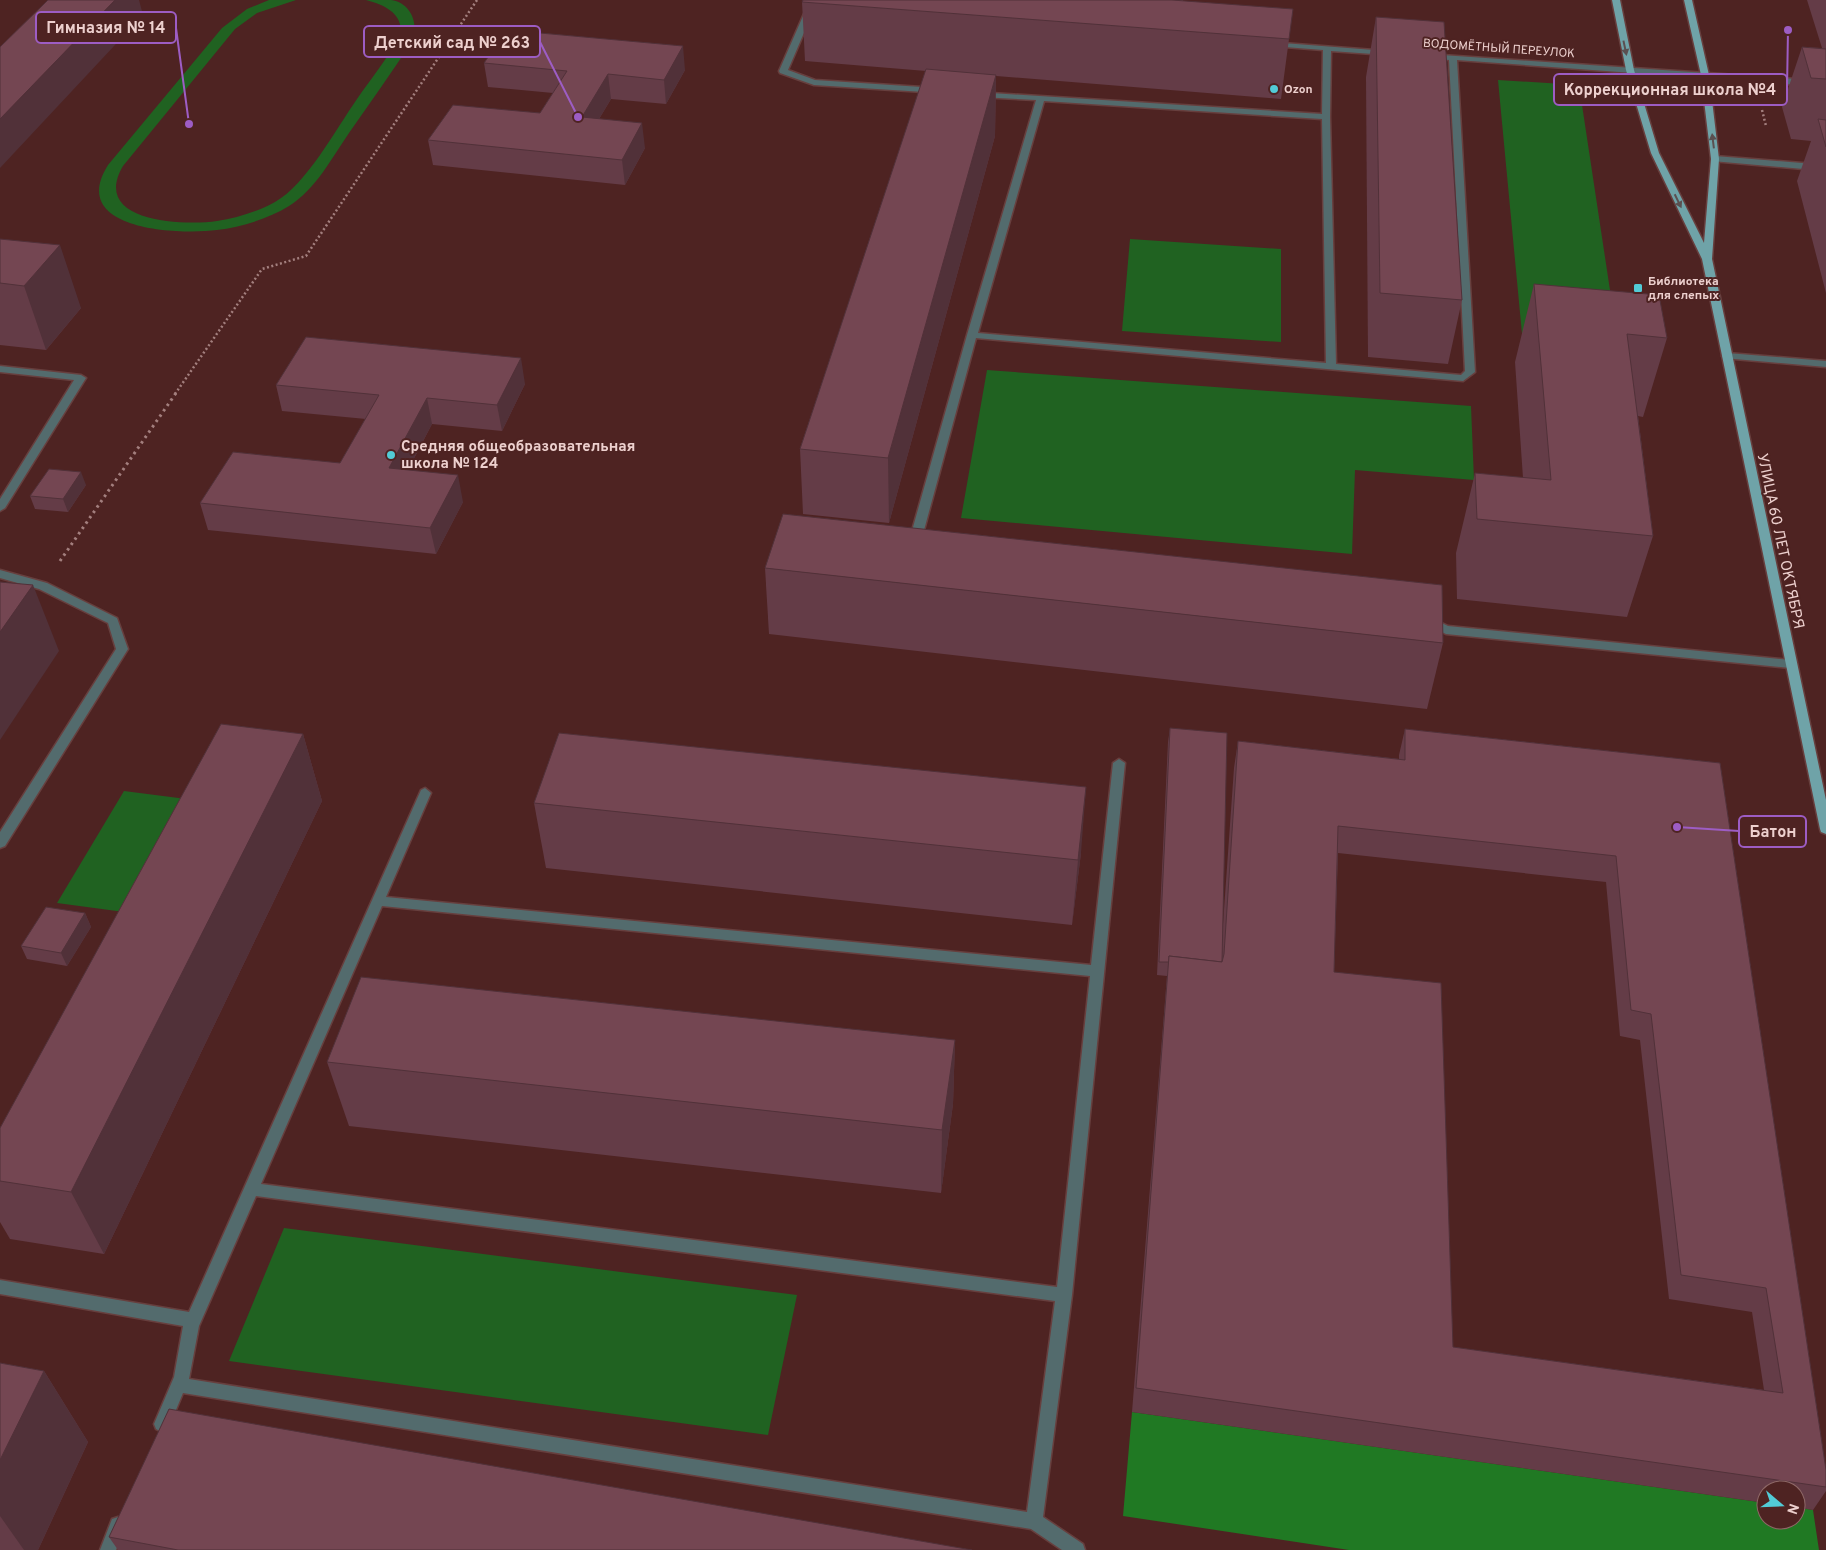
<svg xmlns="http://www.w3.org/2000/svg" width="1826" height="1550" font-family="Overpass,sans-serif">
  <style>
    .green { fill: #206221 }
    .forest { fill: #207923 }
    .lines { fill: none; stroke-linecap: round; stroke-linejoin: round }
    .minor-casing { stroke: #673f3e; stroke-width: 3 }
    .major-casing { stroke: #673f3e; stroke-width: 3 }
    .path-far1 { stroke: #a37f7e; stroke-width: 2.5; stroke-dasharray: 2 2.5; stroke-linecap: butt }
    .path { stroke: #a37f7e; stroke-width: 3; stroke-dasharray: 2.5 4; stroke-linecap: butt }
    .minor { fill: #536b6d; fill-rule: evenodd }
    .major { fill: #6fa3a8; fill-rule: evenodd }
    .wall { fill: #643c47; fill-rule: evenodd }
    .shaded-wall { fill: #513139 }
    .building { fill: #744652; stroke: #513139; fill-rule: evenodd }
    .oneway { fill: #5a5051 }
    .poi-dot { fill: #52cbd6; stroke: #4e2322; stroke-width: 2 }
    .labels { text-anchor: middle; stroke-width: 4; stroke-linejoin: round; paint-order: stroke }
    .far-street-label { font-size: 12px; fill: #edd0ce; stroke: #4e2322 }
    .far-poi-label { font-size: 12px; font-weight: bold; fill: #edd0ce; stroke: #4e2322; text-anchor: start }
    .poi-label { font-size: 15px; font-weight: bold; fill: #edd0ce; stroke: #4e2322; text-anchor: start }
    .street-label { font-size: 15px; fill: #edd0ce; stroke: #4e2322 }
    .leader { fill: none; stroke: #9d5dc4; stroke-width: 2 }
    .callout-dot { fill: #9d5dc4; stroke: #4e2322; stroke-width: 2 }
    .callout { fill: #4e2322; stroke: #9d5dc4; stroke-width: 2 }
    .callout-label { font-size: 16px; text-anchor: middle; font-weight: bold; fill: #edd0ce }
  </style>
  <rect width="100%" height="100%" fill="#4e2322"/>
  <g class="green">
    <path d="M269,0H296L257,13L235,29L123,166C90,222 183,226 217,221C237,218 257,212 275,202C306,185 336,129 357,99C372,77 390,56 401,32C401,12 384,5 366,0C374,0 383,0 391,0C412,3 419,25 412,42C391,73 370,103 349,133C331,159 316,189 289,206C268,219 241,227 217,230C178,235 67,230 108,165L222,28L247,9Z"/>
    <polygon points="1498,80 1579,85 1621,363 1524,355"/>
    <polygon points="1130,239 1281,249 1281,342 1122,331"/>
    <polygon points="987,370 1471,406 1474,480 1355,470 1352,554 961,518"/>
    <polygon points="124,791 202,801 139,914 57,903"/>
    <polygon points="284,1228 797,1295 768,1435 229,1361"/>
  </g>
  <polygon class="forest" points="1132,1412 1766,1503 1766,1520 1796,1520 1796,1507 1813,1510 1819,1550 1349,1550 1123,1516"/>
  <g class="lines">
    <g class="minor-casing">
      <g id="minor">
        <polygon points="810,0 818,0 788,70 815,80 937,88 940,89 940,93 814,85 780,73 779,71"/>
        <path d="M1269,42L1387,51L1391,53L1387,55L1331,51L1330,117L1336,364L1461,375L1465,371L1449,60L1427,58V54L1826,81V87L1457,60L1475,372L1463,381L976,338L920,545L918,548H910L908,545L967,335L1036,100L979,97L976,96V92L1322,114L1323,50L1272,46H1269ZM1044,101L1322,119L1326,363L978,333Z"/>
        <polygon points="1715,156 1826,165 1826,171 1712,161 1711,159"/>
        <polygon points="1727,353 1826,361 1826,367 1723,358 1722,356"/>
        <polygon points="0,366 81,375 86,378 5,508 0,511 0,499 74,380 0,372"/>
        <polygon points="0,570 47,583 117,618 128,649 5,846 0,848 0,832 116,649 108,623 39,589 0,578"/>
        <polygon points="1429,617 1448,626 1790,660 1796,664 1790,668 1446,634 1425,624 1423,621 1425,618"/>
        <path d="M1119,759L1125,763L1072,1295L1043,1517L1083,1544L1085,1550H1062L1031,1529L183,1393L168,1429L162,1432L156,1429L154,1424L174,1377L183,1326L0,1294V1280L189,1312L421,790L425,788L431,793L386,897L1091,965L1113,763ZM382,906L1090,976L1057,1287L261,1184ZM256,1196L1055,1301L1027,1512L189,1379L199,1326Z"/>
        <polygon points="118,1517 124,1519 126,1525 116,1550 100,1550 112,1519"/>
      </g>
    </g>
    <g class="major-casing">
      <polygon id="major" points="1612,0 1620,0 1634,70 1659,153 1704,243 1711,159 1701,75 1684,0 1692,0 1709,75 1719,159 1712,259 1826,800 1826,834 1821,832 1820,829 1702,259 1651,153 1626,70"/>
    </g>
    <g class="path-far1">
      <polyline points="1762,110 1766,126"/>
      <polyline points="175,394 262,269 306,256 477,0"/>
    </g>
    <polyline class="path" points="60,561 176,393"/>
    <use href="#minor" class="minor"/>
    <use href="#major" class="major"/>
  </g>
  <g class="wall">
    <polygon points="1183,0 1183,1 1289,39 1281,99 996,76 995,136 889,523 803,514 800,449 926,71 805,61 802,2"/>
    <polygon points="1807,0 1826,0 1826,293 1797,181 1811,141 1791,139 1782,107 1802,47 1822,48"/>
    <polygon points="1376,17 1462,300 1448,364 1368,357 1366,77"/>
    <polygon points="484,63 685,70 666,104 611,99 599,119 645,148 625,185 433,165 428,140 540,113 553,93 488,87"/>
    <polygon points="0,239 81,308 46,350 0,345"/>
    <polygon points="1534,284 1667,338 1643,417 1638,416 1653,536 1627,617 1457,599 1456,553 1475,473 1523,478 1515,362"/>
    <polygon points="525,384 502,431 432,424 408,470 463,502 436,554 208,530 200,503 340,463 366,419 282,411 276,385"/>
    <polygon points="86,485 68,512 35,509 30,496"/>
    <polygon points="765,568 1443,643 1427,709 769,634"/>
    <path d="M1170,728L1222,938L1234,768L1238,741L1399,759V755L1405,729L1720,763L1826,1470V1491L1813,1510L1796,1507V1490H1766V1503L1132,1412L1167,976L1157,975L1168,742ZM1338,853L1606,882L1620,1036L1640,1040L1669,1299L1752,1312L1764,1390L1453,1347L1334,972Z"/>
    <polygon points="303,734 322,801 104,1254 10,1239 0,1222 0,1128"/>
    <polygon points="534,803 1081,853 1072,925 546,868"/>
    <polygon points="85,913 91,927 67,966 27,959 21,946"/>
    <polygon points="955,1040 953,1104 941,1193 349,1126 327,1062"/>
    <polygon points="0,1363 44,1371 88,1442 38,1550 0,1550"/>
    <polygon points="109,1537 972,1550 118,1550"/>
  </g>
  <g class="shaded-wall">
    <polygon points="115,0 139,0 143,15 0,168 0,119"/>
    <polygon points="683,46 685,70 666,104 664,80"/>
    <polygon points="608,74 611,99 585,142 582,117"/>
    <polygon points="996,75 995,136 889,523 888,458"/>
    <polygon points="642,123 645,148 625,185 622,160"/>
    <polygon points="60,245 81,308 46,350 24,286"/>
    <polygon points="521,358 525,384 502,431 497,405"/>
    <polygon points="427,398 432,424 395,494 389,468"/>
    <polygon points="81,472 86,485 68,512 63,499"/>
    <polygon points="458,475 463,502 436,554 430,528"/>
    <polygon points="33,585 59,651 0,740 0,632"/>
    <polygon points="303,734 322,801 104,1254 71,1192"/>
    <polygon points="1086,787 1081,853 1072,925 1078,860"/>
    <polygon points="85,913 91,927 67,966 61,953"/>
    <polygon points="955,1040 953,1104 941,1193 942,1130"/>
    <polygon points="44,1371 88,1442 38,1550 24,1550 0,1516 0,1460"/>
  </g>
  <g class="building">
    <polygon points="48,0 115,0 0,119 0,47"/>
    <polygon points="803,0 1172,0 1293,9 1289,39 802,2"/>
    <polygon points="1376,17 1444,22 1462,300 1380,293"/>
    <polygon points="507,30 683,46 664,80 608,74 582,117 642,123 622,160 428,140 453,105 540,113 567,71 484,63"/>
    <polygon points="1802,47 1826,49 1826,79 1811,78"/>
    <polygon points="926,69 996,75 888,458 800,449"/>
    <polygon points="1818,119 1826,120 1826,147"/>
    <polygon points="0,239 60,245 24,286 0,283"/>
    <polygon points="1534,284 1659,295 1667,338 1627,334 1653,536 1477,519 1475,473 1551,480"/>
    <polygon points="306,337 521,358 497,405 427,398 389,468 458,475 430,528 200,503 233,452 340,463 379,395 276,385"/>
    <polygon points="49,469 81,472 63,499 30,496"/>
    <polygon points="783,514 1442,585 1443,643 765,568"/>
    <polygon points="0,582 33,585 0,632"/>
    <polygon points="221,724 303,734 71,1192 0,1181 0,1128"/>
    <polygon points="1170,728 1227,733 1222,962 1169,956 1169,962 1159,962"/>
    <path d="M1405,729L1720,763L1826,1470V1487L1136,1388L1169,956L1222,962L1224,954L1238,741L1405,760ZM1338,826L1616,856L1631,1010L1651,1014L1681,1275L1766,1288L1783,1393L1453,1347L1441,983L1334,972Z"/>
    <polygon points="559,733 1086,787 1078,860 534,803"/>
    <polygon points="46,907 85,913 61,953 21,946"/>
    <polygon points="361,977 955,1040 942,1130 327,1062"/>
    <polygon points="0,1363 44,1371 0,1460"/>
    <polygon points="169,1409 972,1550 178,1550 109,1537"/>
  </g>
  <defs><path id="oneway-solid" d="M-6-.8H1V-3.2L6.5 0L1 3.2V.8H-6Z" transform="scale(1.25)"/></defs>
  <g class="oneway">
    <use href="#oneway-solid" transform="translate(1625 48) rotate(78)"/>
    <use href="#oneway-solid" transform="translate(1713 141) rotate(-97)"/>
    <use href="#oneway-solid" transform="translate(1678 201) rotate(64)"/>
  </g>
  <g class="poi-dot">
    <circle cx="1274" cy="89" r="5"/>
    <rect x="1633" y="283" width="10" height="10" rx="2.5"/>
    <circle cx="391" cy="455" r="5"/>
  </g>
  <g class="labels">
    <g class="far-street-label">
      <text transform="translate(1499 48) rotate(4)" y="4">ВОДОМЁТНЫЙ ПЕРЕУЛОК</text>
    </g>
    <g class="far-poi-label">
      <text x="1284" y="93">Ozon</text>
      <text x="1648" y="285">Библиотека<tspan x="1648" dy="14">для слепых</tspan></text>
    </g>
    <g class="poi-label">
      <text x="401" y="451">Средняя общеобразовательная<tspan x="401" dy="17">школа № 124</tspan></text>
    </g>
    <g class="street-label">
      <text transform="translate(1781 541) rotate(78)" y="5">УЛИЦА 60 ЛЕТ ОКТЯБРЯ</text>
    </g>
  </g>
  <path class="leader" d="M189 124L176 28M578 117L540 42M1788 30L1787 89M1677 827L1739 831"/>
  <g class="callout-dot">
    <circle cx="189" cy="124" r="5"/>
    <circle cx="578" cy="117" r="5"/>
    <circle cx="1788" cy="30" r="5"/>
    <circle cx="1677" cy="827" r="5"/>
  </g>
  <g class="callout">
    <rect x="36" y="12" width="140" height="31" rx="5"/>
    <rect x="364" y="26" width="176" height="31" rx="5"/>
    <rect x="1554" y="74" width="233" height="31" rx="5"/>
    <rect x="1739" y="816" width="67" height="31" rx="5"/>
  </g>
  <g class="callout-label">
    <text x="106" y="33">Гимназия № 14</text>
    <text x="452" y="48">Детский сад № 263</text>
    <text x="1670" y="95">Коррекционная школа №4</text>
    <text x="1773" y="837">Батон</text>
  </g>
  <g transform="translate(1781 1505) rotate(109)"><circle r="24" fill="#4e2322" stroke="#8e6867"/>
  <path d="M0-4L9 19L0 12L-9 19Z" fill="#52cbd6"/>
  <text y="-8" font-size="14" font-weight="bold" text-anchor="middle" fill="#edd0ce">N</text>
  </g>
</svg>
